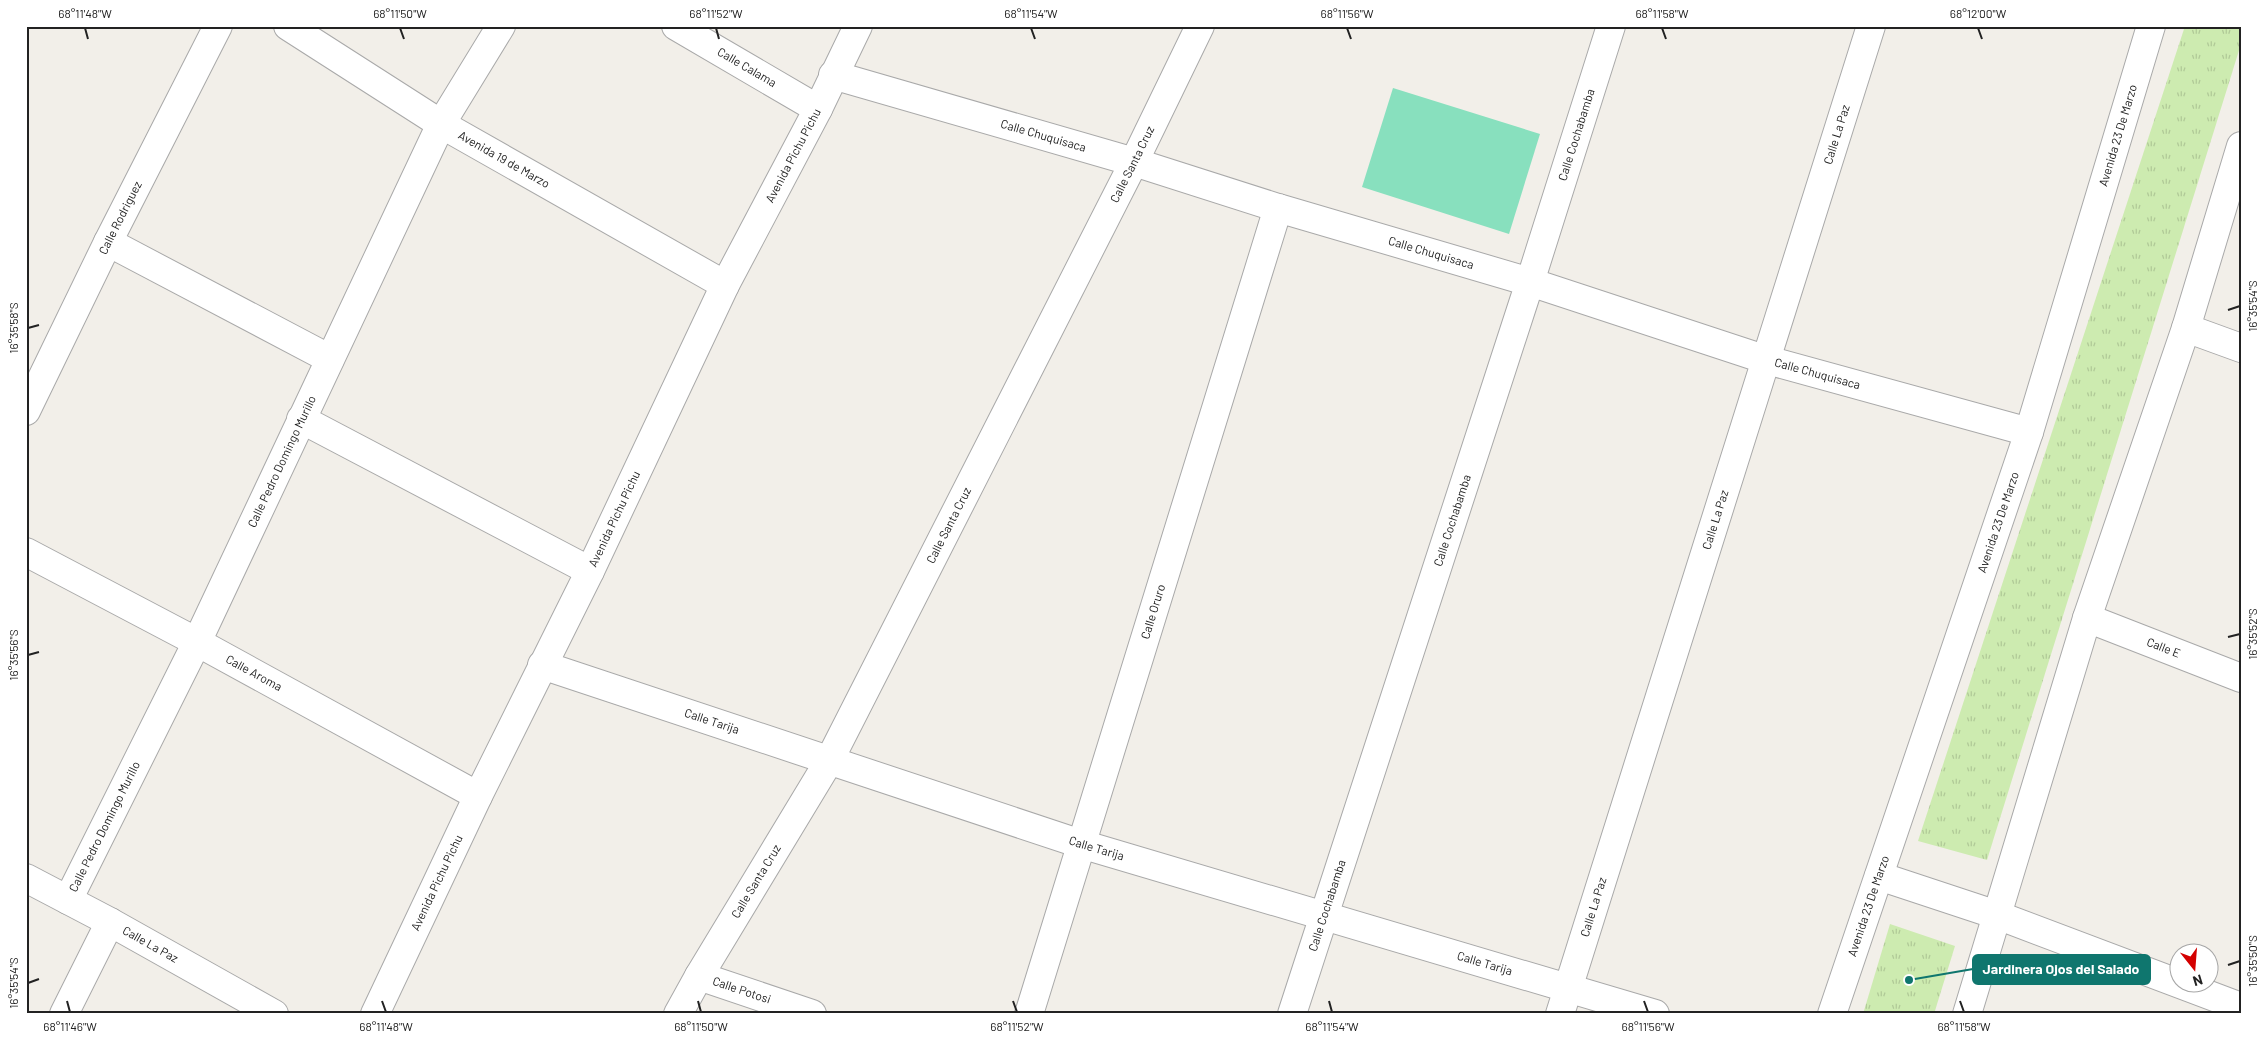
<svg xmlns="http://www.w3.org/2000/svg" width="2267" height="1040" font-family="Barlow,sans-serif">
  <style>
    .grass { fill: url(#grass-tufts) }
    .pitch { fill: #88e0be }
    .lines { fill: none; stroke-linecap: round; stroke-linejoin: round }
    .minor-casing { stroke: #a9a9a9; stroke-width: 30 }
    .tertiary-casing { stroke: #a9a9a9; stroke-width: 30 }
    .minor { stroke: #fff; stroke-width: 28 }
    .tertiary { stroke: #fff; stroke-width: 28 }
    .ticks { fill: none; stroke: #222; stroke-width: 2 }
    .labels { text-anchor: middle; stroke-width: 4; stroke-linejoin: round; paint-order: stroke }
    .street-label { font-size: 12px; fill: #222; stroke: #fff }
    .leader { fill: none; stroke: #0f766e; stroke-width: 2 }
    .callout-dot { fill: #0f766e; stroke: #fff; stroke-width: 2 }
    .callout { fill: #0f766e; stroke: #0f766e; stroke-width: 2 }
    .callout-label { font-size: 14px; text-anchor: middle; font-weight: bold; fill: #fff }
    .neatline { fill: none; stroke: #222; stroke-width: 2 }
    .ticks-label { font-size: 12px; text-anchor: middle; fill: #222 }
  </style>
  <defs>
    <pattern id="grass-tufts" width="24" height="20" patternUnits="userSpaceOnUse" patternTransform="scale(1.25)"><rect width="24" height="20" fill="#cdebb0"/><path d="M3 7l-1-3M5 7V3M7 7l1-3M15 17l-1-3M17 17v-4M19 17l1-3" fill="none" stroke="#b0c997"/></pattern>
  </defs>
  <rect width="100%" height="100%" fill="#f2efe9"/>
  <g class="grass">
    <polygon points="2185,26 2241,26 2241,44 1987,860 1918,841"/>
    <polygon points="1890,924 1955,946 1934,1014 1863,1014"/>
  </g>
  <polygon class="pitch" points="1393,88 1540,134 1509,234 1362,187"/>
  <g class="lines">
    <g class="minor-casing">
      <g id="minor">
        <path id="s1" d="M676,26L818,109"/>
        <path id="s2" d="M833,75L1134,162L1278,208L1530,282L1767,360L2029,432"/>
        <polyline points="108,242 330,359"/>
        <polyline points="2186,328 2241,348"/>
        <path id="s3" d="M26,411L108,242L218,26"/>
        <polyline points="301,419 590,571"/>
        <path id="s4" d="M26,552L197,642L478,796"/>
        <path id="s5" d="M2087,618L2241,678"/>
        <path id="s6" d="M542,665L1081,844L1655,1014"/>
        <polyline points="1879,876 1997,915 2241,1007"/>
        <path id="s7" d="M26,878L110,922L274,1014"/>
        <path id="s8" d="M68,900L197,642L441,124L501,26"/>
        <path id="s9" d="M699,976L812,1014"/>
        <polyline points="64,1014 110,922"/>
        <path id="s10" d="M678,1014L699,976L829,761L1134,162L1200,26"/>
        <path id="s11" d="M1029,1014L1278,208"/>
        <path id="s12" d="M1292,1014L1530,282L1611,26"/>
        <path id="s13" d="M1560,1014L1871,26"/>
      </g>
    </g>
    <g class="tertiary-casing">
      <g id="tertiary">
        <path id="s14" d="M288,26L441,124L725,285"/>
        <path id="s15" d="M375,1014L478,796L590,571L725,285L818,109L858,26"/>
        <path id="s16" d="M1832,1014L2029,432L2151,26"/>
        <polyline points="1967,1014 2087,618 2186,328 2241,146"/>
      </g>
    </g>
    <use href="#minor" class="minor"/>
    <use href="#tertiary" class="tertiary"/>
  </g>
  <path class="ticks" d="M85,28L88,39M400,28L404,39M716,28L719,39M1031,28L1035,39M1347,28L1351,39M1662,28L1666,39M1978,28L1982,39M2228,310L2240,306M28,328L39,325M2228,637L2240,634M28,655L39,652M2228,965L2240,961M28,983L39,979M67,1001L70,1012M382,1001L386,1012M698,1001L701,1012M1013,1001L1017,1012M1329,1001L1332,1012M1644,1001L1648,1012M1960,1001L1964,1012"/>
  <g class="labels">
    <g class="street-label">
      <text dy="4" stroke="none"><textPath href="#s1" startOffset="82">Calle Calama</textPath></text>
      <text dy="4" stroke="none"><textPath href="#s13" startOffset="922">Calle La Paz</textPath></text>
      <text dy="4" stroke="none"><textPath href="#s12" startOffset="924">Calle Cochabamba</textPath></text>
      <text dy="4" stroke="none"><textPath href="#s16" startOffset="924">Avenida 23 De Marzo</textPath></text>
      <text dy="4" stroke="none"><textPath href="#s2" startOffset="219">Calle Chuquisaca</textPath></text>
      <text dy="4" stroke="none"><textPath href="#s15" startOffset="955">Avenida Pichu Pichu</textPath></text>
      <text dy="4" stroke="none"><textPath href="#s14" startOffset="254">Avenida 19 de Marzo</textPath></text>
      <text dy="4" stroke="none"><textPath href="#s10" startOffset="964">Calle Santa Cruz</textPath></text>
      <text dy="4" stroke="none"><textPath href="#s3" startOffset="215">Calle Rodriguez</textPath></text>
      <text dy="4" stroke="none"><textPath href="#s2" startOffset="624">Calle Chuquisaca</textPath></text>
      <text dy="4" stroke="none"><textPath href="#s2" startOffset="1029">Calle Chuquisaca</textPath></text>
      <text dy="4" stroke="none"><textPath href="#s8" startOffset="488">Calle Pedro Domingo Murillo</textPath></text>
      <text dy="4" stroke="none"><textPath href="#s15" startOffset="550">Avenida Pichu Pichu</textPath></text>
      <text dy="4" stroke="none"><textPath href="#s13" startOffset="518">Calle La Paz</textPath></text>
      <text dy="4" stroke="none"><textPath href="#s12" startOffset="519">Calle Cochabamba</textPath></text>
      <text dy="4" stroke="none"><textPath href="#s16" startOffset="519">Avenida 23 De Marzo</textPath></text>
      <text dy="4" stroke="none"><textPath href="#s10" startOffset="559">Calle Santa Cruz</textPath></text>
      <text dy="4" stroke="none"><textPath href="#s11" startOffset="421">Calle Oruro</textPath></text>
      <text dy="4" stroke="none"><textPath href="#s5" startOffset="82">Calle E</textPath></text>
      <text dy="4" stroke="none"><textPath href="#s4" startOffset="258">Calle Aroma</textPath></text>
      <text dy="4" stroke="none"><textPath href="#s6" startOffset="179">Calle Tarija</textPath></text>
      <text dy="4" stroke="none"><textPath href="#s8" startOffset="82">Calle Pedro Domingo Murillo</textPath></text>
      <text dy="4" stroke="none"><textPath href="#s6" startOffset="584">Calle Tarija</textPath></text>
      <text dy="4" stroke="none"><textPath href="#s10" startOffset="154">Calle Santa Cruz</textPath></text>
      <text dy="4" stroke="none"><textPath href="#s15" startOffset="145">Avenida Pichu Pichu</textPath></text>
      <text dy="4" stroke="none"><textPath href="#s12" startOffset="114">Calle Cochabamba</textPath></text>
      <text dy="4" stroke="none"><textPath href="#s13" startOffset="112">Calle La Paz</textPath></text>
      <text dy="4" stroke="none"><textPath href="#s16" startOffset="114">Avenida 23 De Marzo</textPath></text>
      <text dy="4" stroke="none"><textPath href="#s7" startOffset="141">Calle La Paz</textPath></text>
      <text dy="4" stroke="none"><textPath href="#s6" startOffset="989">Calle Tarija</textPath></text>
      <text dy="4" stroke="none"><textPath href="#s9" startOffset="45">Calle Potosi</textPath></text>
    </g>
  </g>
  <path class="leader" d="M1909 980L1973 969"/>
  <circle class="callout-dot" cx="1909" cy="980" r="5"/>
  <rect class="callout" x="1973" y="955" width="177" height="29" rx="5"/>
  <g class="callout-label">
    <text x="2061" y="974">Jardinera Ojos del Salado</text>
  </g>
  <rect width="2267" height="1040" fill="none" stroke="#ffffff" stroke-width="55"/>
  <g transform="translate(2194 968) rotate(163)"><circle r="24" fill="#ffffff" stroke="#a7a7a7"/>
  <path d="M0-4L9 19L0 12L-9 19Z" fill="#d40000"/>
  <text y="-8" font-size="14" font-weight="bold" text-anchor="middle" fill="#222222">N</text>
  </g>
  <rect x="28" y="28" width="2212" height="984" class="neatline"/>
  <g class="ticks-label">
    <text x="85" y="18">68°11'48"W</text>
    <text x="400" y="18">68°11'50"W</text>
    <text x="716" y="18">68°11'52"W</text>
    <text x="1031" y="18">68°11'54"W</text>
    <text x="1347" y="18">68°11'56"W</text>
    <text x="1662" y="18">68°11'58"W</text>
    <text x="1978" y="18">68°12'00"W</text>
    <text transform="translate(2253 306) rotate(-90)" y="4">16°35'54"S</text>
    <text transform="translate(14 328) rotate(-90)" y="4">16°35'58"S</text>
    <text transform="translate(2253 634) rotate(-90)" y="4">16°35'52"S</text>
    <text transform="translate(14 655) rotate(-90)" y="4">16°35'56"S</text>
    <text transform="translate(2253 961) rotate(-90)" y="4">16°35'50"S</text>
    <text transform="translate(14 983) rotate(-90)" y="4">16°35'54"S</text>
    <text x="70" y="1031">68°11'46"W</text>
    <text x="386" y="1031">68°11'48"W</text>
    <text x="701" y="1031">68°11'50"W</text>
    <text x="1017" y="1031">68°11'52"W</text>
    <text x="1332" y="1031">68°11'54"W</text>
    <text x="1648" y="1031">68°11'56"W</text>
    <text x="1964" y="1031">68°11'58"W</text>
  </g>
</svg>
